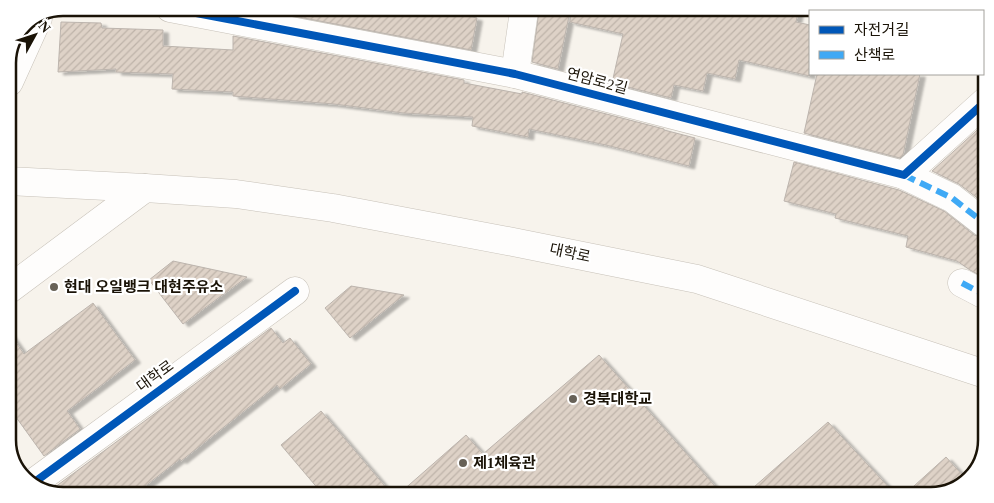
<svg xmlns="http://www.w3.org/2000/svg" width="994" height="503" font-family="'Times New Roman','Noto Sans KR',serif">
  <style>
    .building { fill: url(#building-hatch); stroke: #bcb4ad; filter: url(#shadow) }
    .lines { fill: none; stroke-linecap: round; stroke-linejoin: round }
    .minor-casing { stroke: #c7c1b8; stroke-width: 29 }
    .major-casing { stroke: #c7c1b8; stroke-width: 29 }
    .minor { stroke: #fefdfc; stroke-width: 28 }
    .major { stroke: #fefdfc; stroke-width: 28 }
    .quiet { stroke: #3fa9f5; stroke-width: 6; stroke-dasharray: 12 6; stroke-linecap: butt }
    .cycleway-casing { stroke: #fff; stroke-width: 11 }
    .cycleway { stroke: #0057b8; stroke-width: 8 }
    .poi-dot { fill: #676157; stroke: #fff; stroke-width: 2 }
    .labels { text-anchor: middle; stroke-width: 4.5; stroke-linejoin: round; paint-order: stroke }
    .street-label { font-size: 15px; fill: #1a1307; stroke: #fff }
    .poi-label { font-size: 15px; font-weight: bold; fill: #1a1307; stroke: #fff; text-anchor: start }
    .rim { fill: none; stroke: #1a1307; stroke-width: 2.5 }
  </style>
  <defs>
    <pattern id="building-hatch" width="6" height="6" patternUnits="userSpaceOnUse" patternTransform="scale(1.25)"><rect width="6" height="6" fill="#ded2c7"/><path d="M-1 1l2-2M0 6l6-6M5 7l2-2" fill="none" stroke="#beb3a9"/></pattern>
    <filter id="shadow"><feDropShadow dx="5.5" dy="3" stdDeviation="1" flood-color="#0004"/></filter>
  </defs>
  <rect width="100%" height="100%" fill="#f7f3ec"/>
  <g class="building">
    <polygon points="257,9 440,10 477,18 471,50"/>
    <polygon points="539,11 570,11 558,69 532,62"/>
    <polygon points="571,11 798,12 796,22 810,25 810,76 739,60 735,79 707,73 703,91 674,85 671,98 612,83 623,34 570,22"/>
    <polygon points="61,22 101,23 102,28 163,30 163,46 233,50 233,36 464,80 464,83 522,94 522,92 664,129 664,130 695,138 689,166 606,145 529,129 528,137 472,126 473,117 403,113 334,104 233,96 233,92 172,89 173,74 116,72 116,69 58,72"/>
    <polygon points="817,74 920,74 903,155 900,158 804,133"/>
    <polygon points="986,122 985,192 984,203 959,184 932,171"/>
    <polygon points="794,162 899,190 944,211 974,235 984,238 983,277 970,270 957,261 906,247 908,236 835,218 836,214 784,201"/>
    <polygon points="173,261 247,277 183,324 149,280"/>
    <polygon points="351,286 404,295 350,338 325,308"/>
    <polygon points="93,303 135,360 67,411 80,429 44,456 8,406 8,331 24,354"/>
    <polygon points="271,328 283,343 290,338 311,364 280,389 277,385 181,461 180,459 140,490 51,490"/>
    <polygon points="599,355 722,494 401,492 466,435 483,454"/>
    <polygon points="321,411 390,492 320,491 281,445"/>
    <polygon points="828,422 896,495 746,494"/>
    <polygon points="946,457 967,480 959,488 931,496 904,495"/>
  </g>
  <g class="lines">
    <g class="minor-casing">
      <g id="minor">
        <polyline points="170,8 515,74 904,175 986,101"/>
        <polyline points="515,74 524,11"/>
        <polyline points="8,82 9,82 38,18"/>
        <polyline points="904,175 952,198 984,223"/>
        <polyline points="962,283 983,294"/>
        <polyline points="8,290 145,188"/>
        <polyline points="32,484 295,291"/>
      </g>
    </g>
    <g class="major-casing">
      <polyline id="major" points="8,181 145,188 236,194 333,208 513,242 697,279 982,373"/>
    </g>
    <use href="#minor" class="minor"/>
    <use href="#major" class="major"/>
    <g class="quiet">
      <polyline points="904,175 952,198 984,223"/>
      <polyline points="962,283 983,294"/>
      <polyline points="981,373 982,372"/>
    </g>
    <g class="cycleway-casing">
      <g id="cycleway">
        <polyline points="170,8 515,74 904,175 986,101"/>
        <polyline points="32,484 295,291"/>
      </g>
    </g>
    <use href="#cycleway" class="cycleway"/>
  </g>
  <g class="poi-dot">
    <circle cx="54" cy="287" r="5"/>
    <circle cx="573" cy="399" r="5"/>
    <circle cx="463" cy="463" r="5"/>
  </g>
  <g class="labels">
    <g class="street-label">
      <text transform="translate(597 81) rotate(15)" y="5">연암로2길</text>
      <text transform="translate(570 253) rotate(12)" y="5">대학로</text>
      <text transform="translate(155 376) rotate(-36)" y="5">대학로</text>
    </g>
    <g class="poi-label">
      <text x="64" y="292">현대 오일뱅크 대현주유소</text>
      <text x="583" y="404">경북대학교</text>
      <text x="473" y="468">제1체육관</text>
    </g>
  </g>
  <path d="M0 0H994V503H0ZM63 16H931A47 47 0 0 1 978 63V440A47 47 0 0 1 931 487H63A47 47 0 0 1 16 440V63A47 47 0 0 1 63 16Z" fill="#fff" fill-rule="evenodd"/>
  <path class="rim" d="M63 16H931A47 47 0 0 1 978 63V440A47 47 0 0 1 931 487H63A47 47 0 0 1 16 440V63A47 47 0 0 1 63 16Z"/>
  <rect x="809" y="10" width="175" height="65" fill="#ffffff" stroke="#a3a19c"/>
  <rect x="819" y="26" width="25" height="8" fill="#0057b8" stroke="#a3a19c"/>
  <text x="854" y="35" font-size="15" fill="#1a1307">자전거길</text>
  <rect x="819" y="51" width="25" height="8" fill="#3fa9f5" stroke="#a3a19c"/>
  <text x="854" y="60" font-size="15" fill="#1a1307">산책로</text>
  <g transform="translate(35 35) rotate(50)" stroke="#ffffff" stroke-width="4" paint-order="stroke">
  <path d="M0-4L9 19L0 12L-9 19Z" fill="#1a1307"/>
  <text y="-8" font-size="14" font-weight="bold" text-anchor="middle" fill="#1a1307">N</text>
  </g>
</svg>
